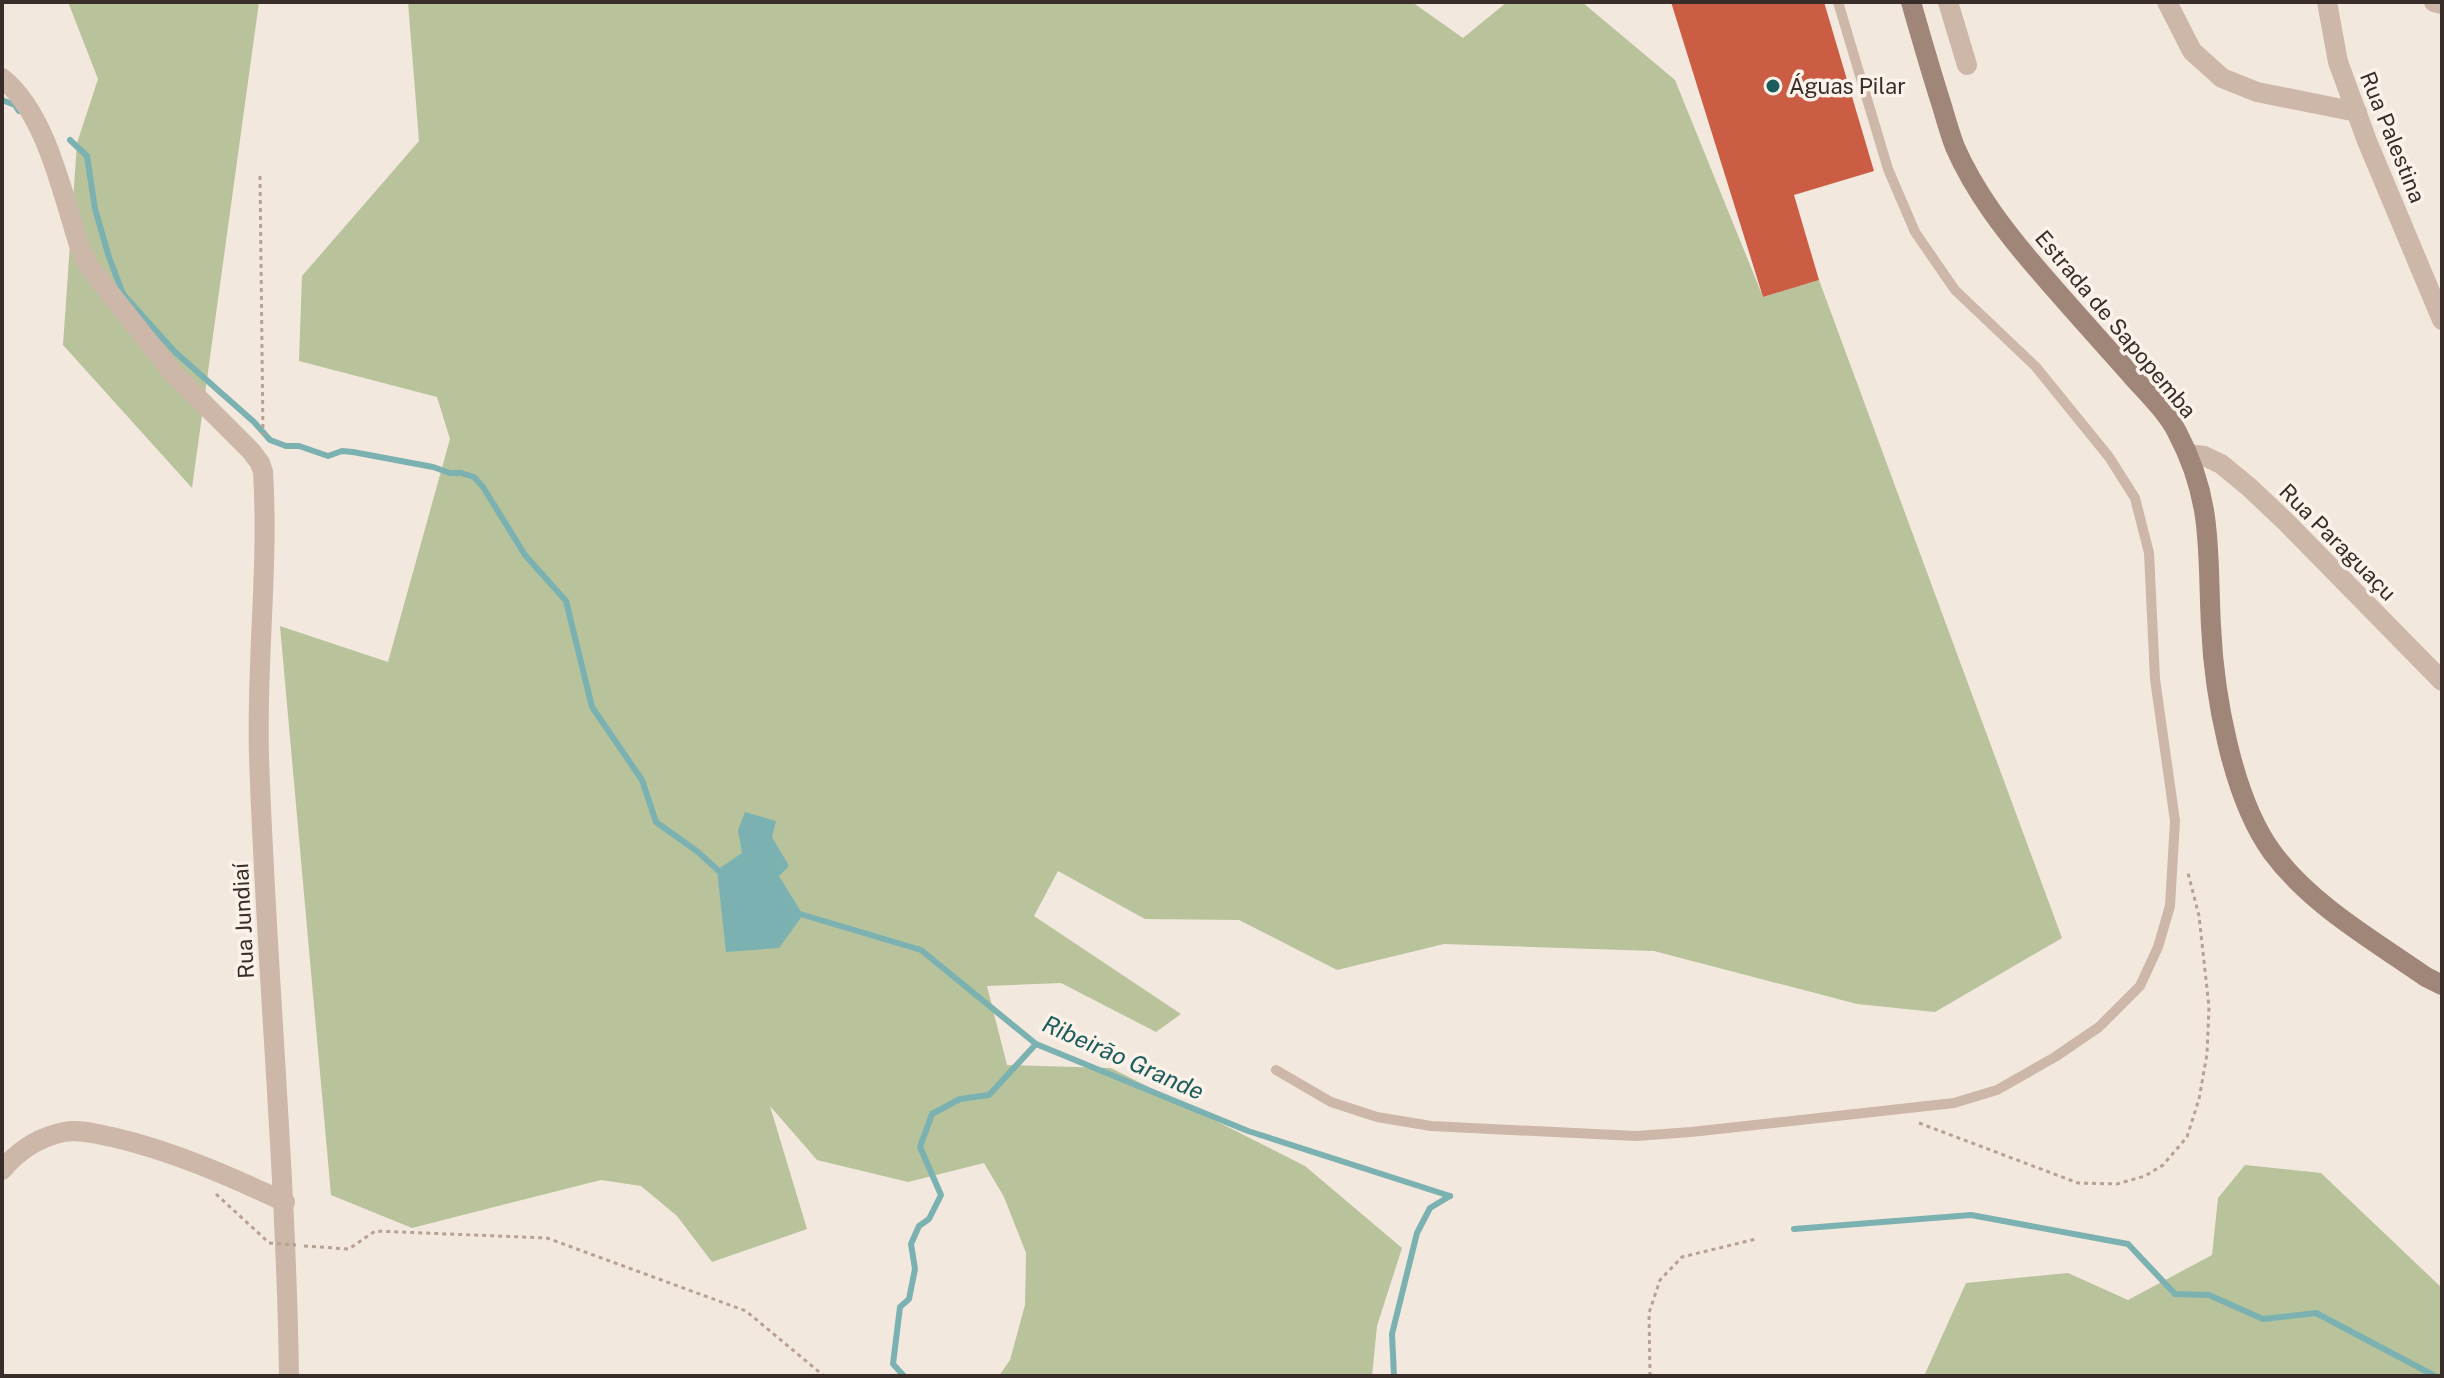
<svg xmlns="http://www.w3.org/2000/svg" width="2444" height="1378" font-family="'Public Sans',sans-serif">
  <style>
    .green { fill: #b8c39c }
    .water { fill: #7bb2b1 }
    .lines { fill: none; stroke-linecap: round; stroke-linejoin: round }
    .stream { stroke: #7bb2b1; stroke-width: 6 }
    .building { fill: #cb5d44 }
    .path { stroke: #b8a092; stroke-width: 3; stroke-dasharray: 4 4; stroke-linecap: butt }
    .lane { stroke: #ccb7a8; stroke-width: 10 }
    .street { stroke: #ccb7a8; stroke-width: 20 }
    .secondary { stroke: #a08579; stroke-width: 20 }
    .path-bridge { stroke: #b8a092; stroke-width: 3; stroke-dasharray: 4 4; stroke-linecap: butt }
    .poi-dot { fill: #1c5c5c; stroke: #fbf2ea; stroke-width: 3 }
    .labels { text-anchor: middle; stroke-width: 7; stroke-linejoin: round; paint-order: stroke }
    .poi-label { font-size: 22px; fill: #392d29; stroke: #fbf2ea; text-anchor: start }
    .street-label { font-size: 22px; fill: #392d29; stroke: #fbf2ea }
    .water-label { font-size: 24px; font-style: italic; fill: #1c5c5c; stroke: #fbf2ea }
  </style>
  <rect width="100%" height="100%" fill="#f3e8dd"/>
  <g class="green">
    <polygon points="68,2 259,2 192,488 63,345 77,143 98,79"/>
    <polygon points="408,2 1412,2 1463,38 1507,2 1582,2 1675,80 1763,297 1819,280 2062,938 1935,1012 1857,1004 1654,951 1444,944 1337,970 1239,920 1145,919 1058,871 1034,916 1181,1014 1156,1032 1061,983 987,986 1007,1065 1111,1068 1305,1166 1402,1248 1377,1326 1372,1376 999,1376 1010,1360 1025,1305 1026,1253 1004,1197 984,1163 908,1182 817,1160 770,1106 807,1229 712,1262 677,1216 641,1186 601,1180 412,1228 331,1195 280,626 388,662 450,439 437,397 299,361 302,276 419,141"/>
    <polygon points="2245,1165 2321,1173 2442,1288 2442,1376 1924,1376 1966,1283 2068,1273 2128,1300 2212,1255 2218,1198"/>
  </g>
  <polygon class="water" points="745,812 776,821 772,837 789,866 779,876 803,915 779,948 726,952 717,870 742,853 738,830"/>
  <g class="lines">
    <g class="stream">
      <polyline points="2,100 15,105 19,111"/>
      <polyline points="70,140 87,156 95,209 109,257 123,294 175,352 254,422 270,440 286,446 299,446 328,456 342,451 353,452 433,467 450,473 461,473 474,477 483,487 525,555 566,601 592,707 642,780 656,822 698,852 721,873"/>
      <polyline points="797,913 921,950 1036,1044 1248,1131 1450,1196"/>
      <polyline points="1794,1229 1971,1215 2128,1244 2175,1294 2209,1295 2263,1319 2316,1313 2435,1376"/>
      <polyline points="904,1376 893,1364 900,1307 909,1299 915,1269 911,1244 919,1226 929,1219 941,1195 920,1147 932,1114 960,1099 989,1095 1036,1044"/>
      <polyline points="1394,1376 1392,1334 1417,1233 1430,1208 1450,1196"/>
    </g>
  </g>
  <polygon class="building" points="1671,2 1824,2 1874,171 1794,195 1819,280 1763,297"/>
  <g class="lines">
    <g class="path">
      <polyline points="260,176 263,435"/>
      <polyline points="1919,1123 2078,1183 2117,1184 2145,1176 2163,1165 2187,1137 2199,1099 2207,1054 2209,1007 2199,916 2188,873"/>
      <polyline points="216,1194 266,1240"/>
      <polyline points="304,1246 349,1249 375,1231 547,1238 746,1311 824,1376"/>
      <polyline points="1650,1376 1649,1313 1660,1280 1682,1257 1756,1239"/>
    </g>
    <polyline class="lane" points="1276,1070 1331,1102 1377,1117 1431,1126 1636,1136 1691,1132 1954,1103 1997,1090 2055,1057 2099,1027 2140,986 2158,947 2170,906 2175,821 2155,679 2149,553 2135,498 2109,457 2036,367 1955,290 1915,232 1888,169 1838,2"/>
    <g class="street">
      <polyline points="1948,2 1967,65"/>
      <polyline points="2167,2 2192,51 2222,78 2257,92 2357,112"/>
      <polyline points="2327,2 2338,62 2367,141 2442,320"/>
      <polyline points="2434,2 2442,4"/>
      <path d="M2,78C47,114 62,194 80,248L90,268L173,373L251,451L260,463L263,472C269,567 256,662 259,757C266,964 286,1169 289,1376"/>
      <polyline points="2189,454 2204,456 2221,464 2249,487 2286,522 2442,681"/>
      <path d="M2,1170C18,1151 39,1137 64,1132C79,1129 97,1134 112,1137C173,1151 229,1176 285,1202"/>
    </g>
    <path class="secondary" d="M1911,2C1921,37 1931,72 1942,106C1946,120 1950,134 1955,147C1975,193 2007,234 2040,272C2070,307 2101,341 2132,376C2147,393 2167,412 2177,432C2214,502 2207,552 2211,626C2214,694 2232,797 2272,852C2311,905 2373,940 2426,977L2442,985"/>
    <polyline class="path-bridge" points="269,1243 296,1245"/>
  </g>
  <circle class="poi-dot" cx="1773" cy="86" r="8"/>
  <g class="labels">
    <g class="poi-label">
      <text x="1789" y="94">Águas Pilar</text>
    </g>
    <g class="street-label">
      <text transform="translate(2393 137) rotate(68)" y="8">Rua Palestina</text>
      <text transform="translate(2116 324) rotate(50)" y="8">Estrada de Sapopemba</text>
      <text transform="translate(2338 542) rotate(45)" y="8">Rua Paraguaçu</text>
      <text transform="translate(243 921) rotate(-93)" y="8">Rua Jundiaí</text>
    </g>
    <g class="water-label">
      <text transform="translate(1123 1058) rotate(24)" y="8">Ribeirão Grande</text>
    </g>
  </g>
  <rect width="2444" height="1378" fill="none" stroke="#392d29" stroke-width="8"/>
</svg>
